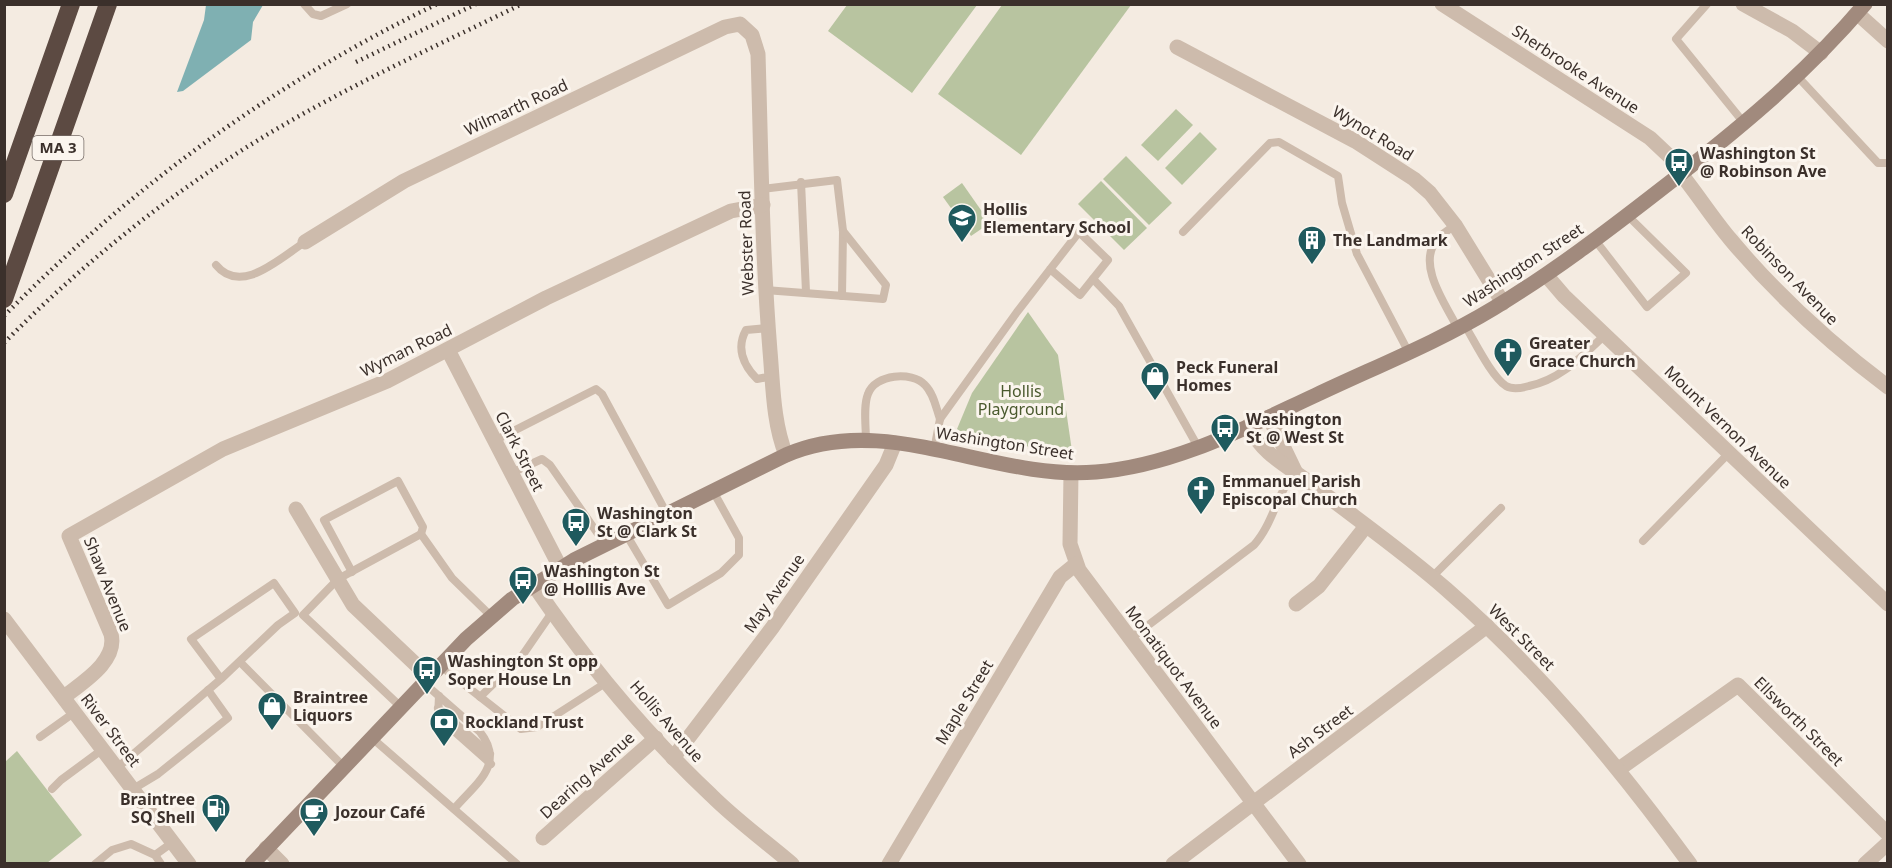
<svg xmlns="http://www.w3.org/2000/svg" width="1892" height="868" font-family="'Noto Sans',sans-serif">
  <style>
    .green { fill: #b8c4a0 }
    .water { fill: #7fb0b2 }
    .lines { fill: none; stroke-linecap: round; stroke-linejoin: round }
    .service { stroke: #cdbbac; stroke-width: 8 }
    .minor { stroke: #cdbbac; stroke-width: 15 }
    .tertiary { stroke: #cdbbac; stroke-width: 15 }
    .secondary { stroke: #a18a7d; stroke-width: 15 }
    .motorway { stroke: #5c4a42; stroke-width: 18 }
    .rail { stroke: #3b302b; stroke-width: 4.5; stroke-dasharray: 1.5 4.5; stroke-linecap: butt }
    .labels { text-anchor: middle; stroke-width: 6; stroke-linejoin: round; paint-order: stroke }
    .shield { fill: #fbf5ee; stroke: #756b66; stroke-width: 1.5 }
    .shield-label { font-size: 15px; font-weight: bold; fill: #3b302b }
    .street-label { font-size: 16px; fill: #3b302b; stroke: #fbf5ee }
    .poi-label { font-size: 16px; font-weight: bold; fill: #3b302b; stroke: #fbf5ee; text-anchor: start }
    .park-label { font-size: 16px; fill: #4a5a2e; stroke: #fbf5ee }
  </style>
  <rect width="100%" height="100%" fill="#f4ebe1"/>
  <g class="green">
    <polygon points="847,5 847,4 977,5 912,93 828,31"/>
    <polygon points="1002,5 1131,5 1021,155 938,94"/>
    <polygon points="1176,109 1193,125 1158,161 1141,145"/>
    <polygon points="1200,132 1217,149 1182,185 1165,168"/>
    <polygon points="1126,156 1172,203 1149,225 1103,179"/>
    <polygon points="1101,181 1147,228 1124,250 1078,204"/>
    <polygon points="962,183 990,223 971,236 943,197"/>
    <polygon points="1028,312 1058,355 1072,451 1035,448 963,433 957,429 972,393"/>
    <polygon points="17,751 82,835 47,863 5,863 5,762"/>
  </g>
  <polygon class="water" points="206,5 263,5 253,22 251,40 183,91 177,92 204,20"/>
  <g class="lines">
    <g class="service">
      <polyline points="304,4 313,14 321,16 347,4"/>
      <polyline points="1707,4 1676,39 1744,123"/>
      <polyline points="1798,77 1878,163 1888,163"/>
      <polyline points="801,182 806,292"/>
      <polyline points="762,189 837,180 843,231 842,296"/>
      <path d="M1455,225C1449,230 1441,234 1437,240C1416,264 1446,305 1457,327"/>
      <polyline points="1183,232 1270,143 1279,142 1338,176 1342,203 1357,254 1408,351"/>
      <polyline points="1595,240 1647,307 1686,273 1627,215"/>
      <path d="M216,265C241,296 280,258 305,242"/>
      <polyline points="1093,279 1119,306 1198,447"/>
      <polyline points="765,290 883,299 886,285 843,231"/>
      <path d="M1464,324C1474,340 1491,376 1506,386C1513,390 1522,388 1529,386C1561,379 1581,357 1605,335"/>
      <path d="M768,328L746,330C736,348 743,365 757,379L773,376"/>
      <polyline points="494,441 596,389 602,394 667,514"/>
      <path d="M866,441C866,427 863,406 868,394C875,374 912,371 925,385C934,394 936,408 940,419"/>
      <polyline points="934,450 940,419 1017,312 1079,232 1108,260 1080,295 1050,269"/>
      <polyline points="511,473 542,459 550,465 605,544"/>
      <polyline points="626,534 668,605 721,573 739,555 739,538 713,491"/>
      <polyline points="1643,541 1729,453"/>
      <polyline points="352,572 324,520 398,481 423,527 421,534"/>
      <polyline points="1432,577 1501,508"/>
      <path d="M1130,639L1254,545C1273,524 1277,493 1295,471"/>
      <polyline points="240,662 344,767"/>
      <polyline points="441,666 521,729 537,727 607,682"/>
      <path d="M424,683L480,732C506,765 475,784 454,809"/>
      <polyline points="439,696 438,717 491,764"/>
      <polyline points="480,697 522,656 553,611"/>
      <polyline points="401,707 303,615 338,579 421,534 452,578 491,616"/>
      <polyline points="438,708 490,754"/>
      <polyline points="40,737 75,712"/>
      <polyline points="372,738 517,864"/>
      <polyline points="117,768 221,679 278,625 295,613 274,583 191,639 221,679"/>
      <polyline points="52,789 61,780 103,749"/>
      <polyline points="133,789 158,774 228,718 208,690"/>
      <polyline points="155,855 173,842"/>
      <polyline points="95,864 112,850 131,844 155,855 161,864"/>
    </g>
    <g class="minor">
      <polyline points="1442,4 1650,138 1685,171"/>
      <polyline points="1743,4 1792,31 1821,53"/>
      <polyline points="1858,14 1888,41"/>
      <polyline points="1177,47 1355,141 1414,179 1430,193 1455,225 1503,303"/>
      <path d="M1681,174C1698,195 1713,219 1731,240C1777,295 1831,344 1888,387"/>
      <path d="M305,242L404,181L725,27L740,24L752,35L758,54C761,153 762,252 770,351C773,385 773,423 786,455"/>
      <polyline points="1546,275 1564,296 1888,604"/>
      <polyline points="448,350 560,567"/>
      <polyline points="1071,473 1070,544 1079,570 1299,864"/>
      <polyline points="296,509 353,605 429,677"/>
      <path d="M533,584C584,659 645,733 711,795C736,820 765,841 792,864"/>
      <polyline points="1296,604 1319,586 1366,526"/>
      <polyline points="4,619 189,864"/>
      <path d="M64,697C83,682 118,661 111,634L69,536L223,449L387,381L546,298L731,211L763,205"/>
      <polyline points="673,758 772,628 886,465 895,443"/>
      <polyline points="1619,769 1738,685 1888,834"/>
      <polyline points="543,838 656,738"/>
      <polyline points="266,848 282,864"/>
      <polyline points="889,864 1060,577 1076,564"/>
      <polyline points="1173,864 1487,626"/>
      <polyline points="1865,864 1888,843"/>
    </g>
    <g class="tertiary">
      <polyline points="1269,417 1295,471"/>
      <path d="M1248,426C1266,458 1286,464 1314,486C1358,520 1404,552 1446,589C1539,670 1617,764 1690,864"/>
    </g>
    <path class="secondary" d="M252,864L466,639L512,599L574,560L786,455C887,411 993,481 1096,472C1174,466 1247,427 1316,395C1375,367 1438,342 1494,308C1552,273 1606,232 1660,190C1734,133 1804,76 1865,4"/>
    <g class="motorway">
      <polyline points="4,194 71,4"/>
      <polyline points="4,299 108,4"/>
    </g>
    <g class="rail">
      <polyline points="356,62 476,4"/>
      <path d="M4,316C131,187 274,83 437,4"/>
      <path d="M4,343C80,266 164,198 255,142C341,89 432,48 522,4"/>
    </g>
  </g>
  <defs>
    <g id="bus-pin" transform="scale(1.5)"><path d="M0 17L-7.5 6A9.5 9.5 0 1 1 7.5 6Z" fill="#1f5a5e" stroke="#fbf5ee"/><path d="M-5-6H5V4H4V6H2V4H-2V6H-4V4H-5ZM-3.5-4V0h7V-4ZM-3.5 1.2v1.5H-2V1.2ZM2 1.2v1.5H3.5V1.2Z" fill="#fff"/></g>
    <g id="school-pin" transform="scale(1.5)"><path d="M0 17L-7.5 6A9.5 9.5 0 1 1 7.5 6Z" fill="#1f5a5e" stroke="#fbf5ee"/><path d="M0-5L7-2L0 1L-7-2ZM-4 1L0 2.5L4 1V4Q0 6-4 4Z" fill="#fff"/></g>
    <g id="building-pin" transform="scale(1.5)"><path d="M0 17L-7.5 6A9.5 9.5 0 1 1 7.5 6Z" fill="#1f5a5e" stroke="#fbf5ee"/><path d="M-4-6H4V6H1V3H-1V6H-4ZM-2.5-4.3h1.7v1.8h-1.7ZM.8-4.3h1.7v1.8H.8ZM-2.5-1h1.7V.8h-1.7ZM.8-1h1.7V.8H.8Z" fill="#fff"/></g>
    <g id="church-pin" transform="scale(1.5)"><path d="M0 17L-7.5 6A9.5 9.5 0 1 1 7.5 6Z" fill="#1f5a5e" stroke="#fbf5ee"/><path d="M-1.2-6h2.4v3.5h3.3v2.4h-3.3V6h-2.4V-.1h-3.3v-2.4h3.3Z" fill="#fff"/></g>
    <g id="shop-pin" transform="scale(1.5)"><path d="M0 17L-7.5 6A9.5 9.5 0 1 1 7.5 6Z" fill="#1f5a5e" stroke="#fbf5ee"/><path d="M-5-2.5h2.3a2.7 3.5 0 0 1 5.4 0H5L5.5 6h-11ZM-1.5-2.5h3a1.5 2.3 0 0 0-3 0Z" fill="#fff"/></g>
    <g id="bank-pin" transform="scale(1.5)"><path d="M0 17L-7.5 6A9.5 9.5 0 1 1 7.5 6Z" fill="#1f5a5e" stroke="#fbf5ee"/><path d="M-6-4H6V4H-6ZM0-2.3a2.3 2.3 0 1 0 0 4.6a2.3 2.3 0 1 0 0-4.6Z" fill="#fff"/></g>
    <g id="fuel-pin" transform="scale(1.5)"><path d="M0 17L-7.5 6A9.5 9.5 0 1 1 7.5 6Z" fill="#1f5a5e" stroke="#fbf5ee"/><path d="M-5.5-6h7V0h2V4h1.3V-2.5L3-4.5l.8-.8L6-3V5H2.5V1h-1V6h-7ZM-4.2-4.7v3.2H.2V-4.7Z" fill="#fff"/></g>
    <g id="cafe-pin" transform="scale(1.5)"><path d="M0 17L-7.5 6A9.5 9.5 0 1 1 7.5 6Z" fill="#1f5a5e" stroke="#fbf5ee"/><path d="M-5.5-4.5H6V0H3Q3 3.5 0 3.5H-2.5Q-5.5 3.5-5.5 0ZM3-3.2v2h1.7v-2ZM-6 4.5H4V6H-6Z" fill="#fff"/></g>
  </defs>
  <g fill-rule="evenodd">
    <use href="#bus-pin" x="1679" y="162"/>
    <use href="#school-pin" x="962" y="218"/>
    <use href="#building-pin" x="1312" y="240"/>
    <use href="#church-pin" x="1508" y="352"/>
    <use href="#shop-pin" x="1155" y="376"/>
    <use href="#bus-pin" x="1225" y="428"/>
    <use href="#church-pin" x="1201" y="490"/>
    <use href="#bus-pin" x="576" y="522"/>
    <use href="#bus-pin" x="523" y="580"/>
    <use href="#bus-pin" x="427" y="670"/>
    <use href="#shop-pin" x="272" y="706"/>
    <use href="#bank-pin" x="444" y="722"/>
    <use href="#fuel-pin" x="216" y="808"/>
    <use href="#cafe-pin" x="314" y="812"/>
  </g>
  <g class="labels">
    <rect class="shield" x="32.5" y="136" width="51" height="24" rx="4.5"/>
    <g class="shield-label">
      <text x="58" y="153">MA 3</text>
    </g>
    <g class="street-label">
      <text transform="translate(1576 69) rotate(33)" y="6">Sherbrooke Avenue</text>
      <text transform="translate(516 107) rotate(-25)" y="6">Wilmarth Road</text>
      <text transform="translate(1373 133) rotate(31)" y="6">Wynot Road</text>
      <text transform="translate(746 243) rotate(-92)" y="6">Webster Road</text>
      <text transform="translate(1523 265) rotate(-33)" y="6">Washington Street</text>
      <text transform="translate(1790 275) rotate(46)" y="6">Robinson Avenue</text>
      <text transform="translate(406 350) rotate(-26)" y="6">Wyman Road</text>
      <text transform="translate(1728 427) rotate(44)" y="6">Mount Vernon Avenue</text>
      <text transform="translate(1005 443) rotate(9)" y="6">Washington Street</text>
      <text transform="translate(520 451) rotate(63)" y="6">Clark Street</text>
      <text transform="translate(108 584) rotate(68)" y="6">Shaw Avenue</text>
      <text transform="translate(774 593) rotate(-55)" y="6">May Avenue</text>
      <text transform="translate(1522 637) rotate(45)" y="6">West Street</text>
      <text transform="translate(1174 667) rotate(53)" y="6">Monatiquot Avenue</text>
      <text transform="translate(964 702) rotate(-59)" y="6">Maple Street</text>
      <text transform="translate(667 721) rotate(49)" y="6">Hollis Avenue</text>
      <text transform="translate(1799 721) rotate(45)" y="6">Ellsworth Street</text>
      <text transform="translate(111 730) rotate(53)" y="6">River Street</text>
      <text transform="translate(1320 731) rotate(-37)" y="6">Ash Street</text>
      <text transform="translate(587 775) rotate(-42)" y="6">Dearing Avenue</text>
    </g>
    <g class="poi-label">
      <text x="1700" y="159">Washington St<tspan x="1700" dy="18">@ Robinson Ave</tspan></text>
      <text x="983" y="215">Hollis<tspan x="983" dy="18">Elementary School</tspan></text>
      <text x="1333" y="246">The Landmark</text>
      <text x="1529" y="349">Greater<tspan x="1529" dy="18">Grace Church</tspan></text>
      <text x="1176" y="373">Peck Funeral<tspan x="1176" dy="18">Homes</tspan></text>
      <text x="1246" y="425">Washington<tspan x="1246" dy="18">St @ West St</tspan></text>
      <text x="1222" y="487">Emmanuel Parish<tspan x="1222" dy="18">Episcopal Church</tspan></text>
      <text x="597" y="519">Washington<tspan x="597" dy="18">St @ Clark St</tspan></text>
      <text x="544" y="577">Washington St<tspan x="544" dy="18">@ Holllis Ave</tspan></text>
      <text x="448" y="667">Washington St opp<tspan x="448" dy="18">Soper House Ln</tspan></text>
      <text x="293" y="703">Braintree<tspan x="293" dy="18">Liquors</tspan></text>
      <text x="465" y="728">Rockland Trust</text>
      <text x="195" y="805" text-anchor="end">Braintree<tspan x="195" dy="18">SQ Shell</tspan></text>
      <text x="335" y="818">Jozour Café</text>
    </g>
    <g class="park-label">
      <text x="1021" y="397">Hollis<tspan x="1021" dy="18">Playground</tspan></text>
    </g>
  </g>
  <rect width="1892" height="868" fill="none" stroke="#3b302b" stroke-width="12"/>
</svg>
